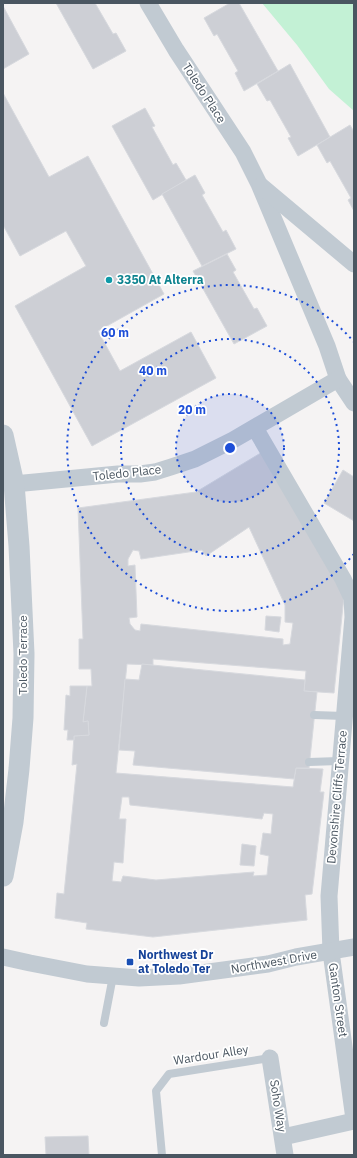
<svg xmlns="http://www.w3.org/2000/svg" width="357" height="1158" font-family="'IBM Plex Sans',sans-serif">
  <style>
    .green { fill: #c3f1d5 }
    .building { fill: #cdcfd5; stroke: #d7d9de; fill-rule: evenodd }
    .lines { fill: none; stroke-linecap: round; stroke-linejoin: round }
    .service { stroke: #c1cad2; stroke-width: 8 }
    .minor { stroke: #c1cad2; stroke-width: 17 }
    .tertiary { stroke: #c1cad2; stroke-width: 21 }
    .ring { fill: none; stroke: #1d4ed8; stroke-width: 2; stroke-dasharray: 2 4 }
    .culture-dot { fill: #0f9aa8; stroke: #fff; stroke-width: 1.5 }
    .transit-dot { fill: #1a4fb4; stroke: #fff; stroke-width: 1.5 }
    .labels { text-anchor: middle; stroke-width: 3.5; stroke-linejoin: round; paint-order: stroke }
    .street-label { font-size: 12px; fill: #4a5661; stroke: #fff }
    .culture-label { font-size: 12px; font-weight: bold; fill: #0d838f; stroke: #fff; text-anchor: start }
    .transit-label { font-size: 12px; font-weight: bold; fill: #164399; stroke: #fff; text-anchor: start }
    .centre { fill: #1d4ed8; stroke: #fff; stroke-width: 2 }
    .ring-label { font-size: 12px; text-anchor: middle; font-weight: bold; fill: #1d4ed8; stroke: #fff; stroke-width: 3.5; stroke-linejoin: round; paint-order: stroke }
  </style>
  <rect width="100%" height="100%" fill="#f5f3f3"/>
  <polygon class="green" points="262,3 354,3 354,111 329,89 297,45"/>
  <g class="building">
    <polygon points="56,3 95,3 113,34 116,33 126,51 93,69"/>
    <polygon points="230,3 239,3 278,71 244,91 235,73 238,71 217,34 214,36 204,18"/>
    <polygon points="3,6 29,54 3,69"/>
    <polygon points="290,64 330,137 298,156 288,138 291,137 270,100 267,101 257,84"/>
    <polygon points="3,93 49,177 88,156 164,294 98,331 120,371 191,332 216,378 92,446 15,306 86,266 66,231 20,256 3,225"/>
    <polygon points="145,108 155,126 152,127 173,165 176,163 186,180 153,200 112,126"/>
    <polygon points="350,125 354,132 354,211 348,200 351,198 330,161 327,163 317,145"/>
    <polygon points="195,175 205,193 202,195 223,232 226,230 236,249 202,266 162,194"/>
    <polygon points="227,254 236,270 233,272 254,309 257,308 267,326 234,344 193,271"/>
    <path d="M264,451L344,596L334,693L304,691L306,671L153,659V665L127,664L116,773L293,787L296,768L323,769L320,792H324L312,894L305,895L307,920L153,937L86,929L87,923L55,918L57,893L64,894L77,764L72,765L74,736L89,735L88,721L83,722L87,686H92L91,669H79V639H83L78,508L196,492ZM249,527L285,605V622L293,623L290,644L283,645V639L141,624L140,631L135,630L130,624L129,618L137,617L135,565L128,566V559L133,550L139,551L141,559L202,550L206,556ZM122,797H129L130,805L262,819L264,813L273,814L271,834L263,833L260,854L269,856L267,875L253,876L254,872L156,880L123,876L121,882L112,881L114,862L123,863L126,819H119Z"/>
    <polygon points="343,470 354,477 354,521 324,503"/>
    <polygon points="266,616 281,617 279,632 265,630"/>
    <polygon points="142,664 305,680 304,691 317,692 309,768 296,768 294,779 133,765 135,751 119,750 125,679 139,680"/>
    <polygon points="70,686 87,686 83,722 88,721 89,735 74,736 74,740 67,740 68,730 64,730 66,695 70,696"/>
    <polygon points="242,844 256,846 254,866 240,865"/>
    <polygon points="88,1136 89,1155 46,1155 45,1137"/>
  </g>
  <g class="lines">
    <g class="service">
      <polyline points="314,715 344,716"/>
      <polyline points="309,762 339,761"/>
      <polyline points="104,1023 113,976"/>
      <polyline points="162,1155 156,1091 169,1074 270,1058"/>
    </g>
    <g class="minor">
      <polyline points="148,3 176,50 243,152 259,184 327,346 338,379 354,403"/>
      <polyline points="261,186 354,264"/>
      <polyline points="255,428 343,579 352,598 353,617 329,896 331,952 354,1119"/>
      <polyline points="14,484 118,474 140,474 155,472 171,467 195,459 233,440 338,379"/>
      <polyline points="3,957 30,963 87,974 139,978 179,976 268,964 296,957 354,947"/>
      <polyline points="270,1058 285,1155"/>
      <polyline points="283,1137 354,1121"/>
    </g>
    <polyline class="tertiary" points="3,435 14,484 19,546 24,654 23,718 19,769 13,822 3,876"/>
  </g>
  <circle cx="230" cy="448" r="54" fill="#1d4ed8" fill-opacity=".12"/>
  <g class="ring">
    <circle cx="230" cy="448" r="54"/>
    <circle cx="230" cy="448" r="109"/>
    <path d="M354 554A163 163 0 1 1 354 342"/>
  </g>
  <circle class="culture-dot" cx="109" cy="280" r="4"/>
  <rect class="transit-dot" x="126" y="958" width="8" height="8" rx="2"/>
  <g class="labels">
    <g class="street-label">
      <text transform="translate(204 93) rotate(57)" y="4">Toledo Place</text>
      <text transform="translate(127 473) rotate(-6)" y="4">Toledo Place</text>
      <text transform="translate(23 655) rotate(-90)" y="4">Toledo Terrace</text>
      <text transform="translate(337 797) rotate(-85)" y="4">Devonshire Cliffs Terrace</text>
      <text transform="translate(274 962) rotate(-10)" y="4">Northwest Drive</text>
      <text transform="translate(338 1000) rotate(82)" y="4">Ganton Street</text>
      <text transform="translate(211 1055) rotate(-9)" y="4">Wardour Alley</text>
      <text transform="translate(278 1106) rotate(81)" y="4">Soho Way</text>
    </g>
    <g class="culture-label">
      <text x="117" y="284">3350 At Alterra</text>
    </g>
    <g class="transit-label">
      <text x="138" y="959">Northwest Dr<tspan x="138" dy="14">at Toledo Ter</tspan></text>
    </g>
  </g>
  <circle cx="230" cy="448" r="6" class="centre"/>
  <g class="ring-label">
    <text x="115" y="337">60 m</text>
    <text x="153" y="375">40 m</text>
    <text x="192" y="414">20 m</text>
  </g>
  <rect width="357" height="1158" fill="none" stroke="#4a5661" stroke-width="8"/>
</svg>
